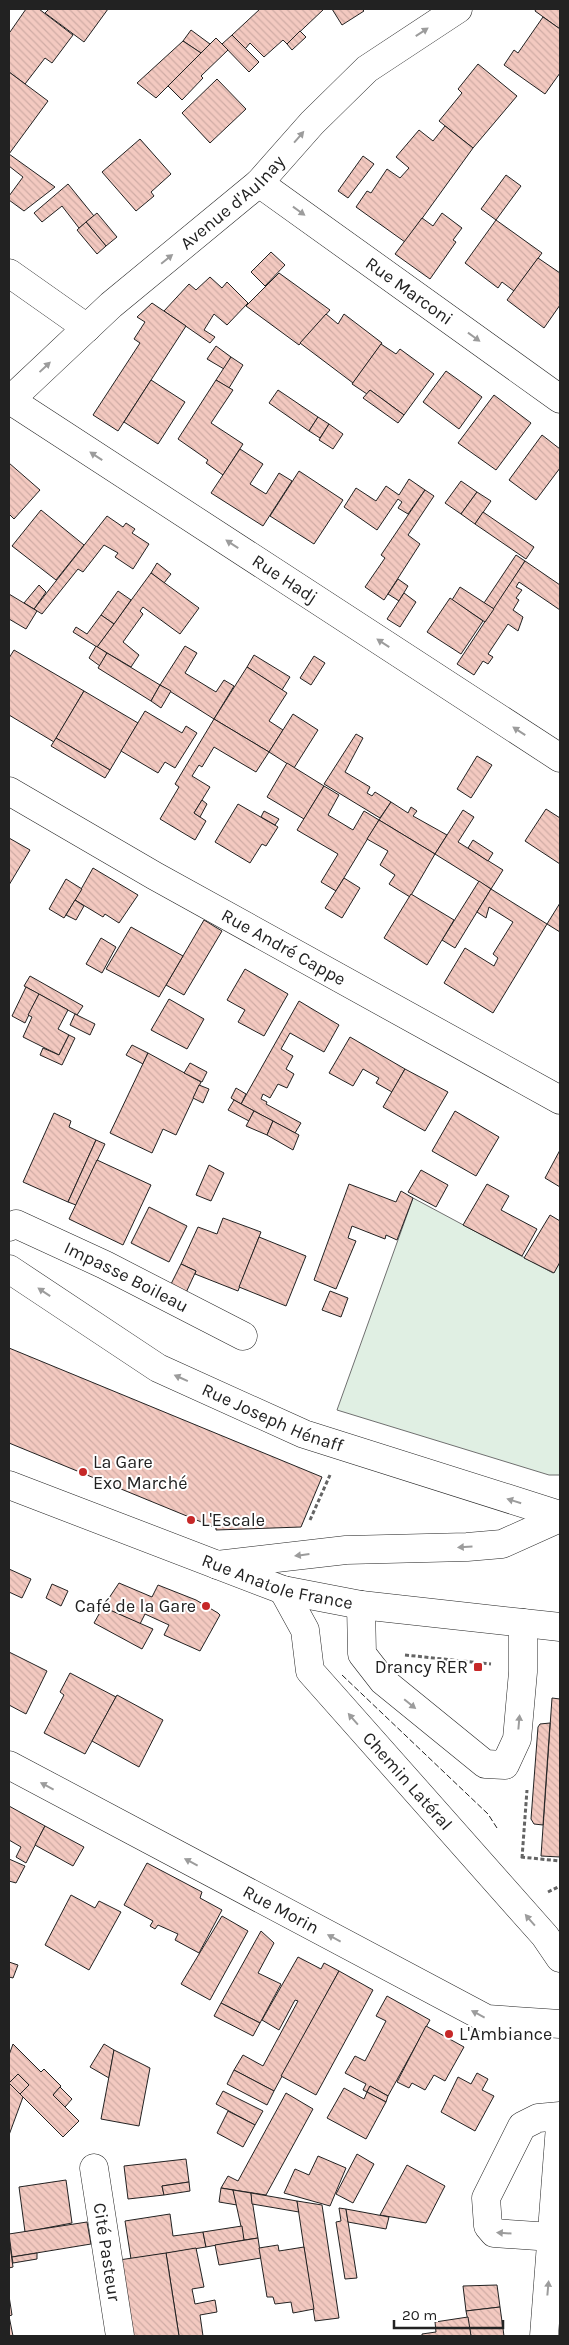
<svg xmlns="http://www.w3.org/2000/svg" width="569" height="2345" font-family="Karla,sans-serif">
  <style>
    .grass { fill: #e0efe3; stroke: #6f6f6f }
    .building { fill: url(#building-back-hatch); stroke: #222 }
    .lines { fill: none; stroke-linecap: round; stroke-linejoin: round }
    .minor-casing { stroke: #222; stroke-width: 29 }
    .major-casing { stroke: #222; stroke-width: 29 }
    .path { stroke: #646464; stroke-width: 3; stroke-dasharray: 4 2.5; stroke-linecap: butt }
    .minor { stroke: #fff; stroke-width: 28 }
    .major { stroke: #fff; stroke-width: 28 }
    .fence { stroke: #222; stroke-width: 1; stroke-dasharray: 6 2.5; stroke-linecap: butt }
    .oneway { fill: #9c9c9c }
    .poi-dot { fill: #c62828; stroke: #fff; stroke-width: 2 }
    .labels { text-anchor: middle; stroke-width: 4; stroke-linejoin: round; paint-order: stroke }
    .street-label { font-size: 18px; fill: #222; stroke: #fff }
    .poi-label { font-size: 18px; fill: #222; stroke: #fff; text-anchor: start }
  </style>
  <defs>
    <pattern id="building-back-hatch" width="6" height="6" patternUnits="userSpaceOnUse" patternTransform="scale(1.25)"><rect width="6" height="6" fill="#f3c9c0"/><path d="M-1 5l2 2M0 0l6 6M5-1l2 2" fill="none" stroke="#d0aca5"/></pattern>
  </defs>
  <rect width="100%" height="100%" fill="#fff"/>
  <polygon class="grass" points="413,1198 553,1273 560,1262 560,1475 549,1475 337,1410"/>
  <g class="building">
    <polygon points="26,9 39,9 73,35 52,63 45,58 25,84 9,72 9,31 10,32"/>
    <polygon points="49,9 108,9 84,42 45,13"/>
    <polygon points="260,9 324,9 287,44 283,40 264,57 250,43 245,49 232,35"/>
    <polygon points="332,9 362,9 364,11 342,25"/>
    <polygon points="536,9 560,9 560,29 535,11"/>
    <polygon points="543,17 560,29 560,73 545,94 504,65 514,50 518,53"/>
    <polygon points="191,30 210,44 201,53 183,41"/>
    <polygon points="300,31 306,37 292,50 287,44"/>
    <polygon points="232,35 259,62 249,72 222,44"/>
    <polygon points="216,38 228,50 201,76 203,78 182,100 168,86"/>
    <polygon points="183,41 201,53 156,98 137,83"/>
    <polygon points="478,64 517,96 473,148 439,121 462,93 458,89"/>
    <polygon points="9,72 48,101 9,154"/>
    <polygon points="217,79 246,109 210,143 182,113"/>
    <polygon points="445,126 473,148 405,242 356,207 367,191 371,193 387,169 400,178 409,168 396,157 419,130 433,141"/>
    <polygon points="140,139 171,174 151,192 154,196 136,211 102,172"/>
    <polygon points="9,154 55,187 24,211 9,200 9,196 23,177 9,166"/>
    <polygon points="363,156 374,164 348,198 338,191"/>
    <polygon points="506,175 521,186 496,220 481,209"/>
    <polygon points="68,184 94,216 79,228 62,206 42,222 34,213"/>
    <polygon points="97,213 117,237 106,246 86,222"/>
    <polygon points="442,213 462,228 453,240 456,242 430,279 395,254 422,218 433,226"/>
    <polygon points="496,220 542,253 514,291 502,282 498,288 465,263"/>
    <polygon points="86,222 106,246 97,254 77,230"/>
    <polygon points="271,252 285,265 265,286 251,272"/>
    <polygon points="538,258 560,273 560,305 544,328 507,300"/>
    <polygon points="279,273 330,310 299,345 246,306"/>
    <polygon points="210,277 222,288 227,282 248,303 227,325 214,314 204,330 215,337 210,343 164,311 189,284 196,290"/>
    <polygon points="152,303 186,326 118,431 93,415 140,343 134,339 145,322 137,317"/>
    <polygon points="326,314 338,324 344,314 382,343 353,383 300,343"/>
    <polygon points="381,344 396,354 400,349 434,374 404,415 370,390 367,394 352,384"/>
    <polygon points="216,346 231,357 224,369 207,359"/>
    <polygon points="231,357 243,365 229,388 216,380"/>
    <polygon points="446,371 482,397 459,429 423,402"/>
    <polygon points="151,380 185,402 158,444 124,422"/>
    <polygon points="216,380 233,390 211,423 243,444 223,475 206,463 208,460 178,439"/>
    <polygon points="278,390 318,417 309,431 269,403"/>
    <polygon points="370,390 404,415 398,423 363,398"/>
    <polygon points="494,395 531,423 496,470 458,443"/>
    <polygon points="318,417 329,424 320,438 309,431"/>
    <polygon points="329,424 343,434 333,449 319,440"/>
    <polygon points="542,435 560,449 560,468 536,500 509,480"/>
    <polygon points="240,449 263,464 250,484 266,494 279,473 292,481 263,526 211,493"/>
    <polygon points="9,463 40,490 14,519 9,514"/>
    <polygon points="299,471 343,500 314,544 270,516"/>
    <polygon points="409,479 425,490 408,514 398,508 402,502 398,499 377,530 344,507 356,488 376,501 386,486 399,495"/>
    <polygon points="461,481 477,492 461,514 445,503"/>
    <polygon points="425,490 434,496 408,535 420,544 384,600 365,587 385,558 381,555"/>
    <polygon points="477,492 491,501 475,524 461,514"/>
    <polygon points="41,510 84,545 56,580 12,546"/>
    <polygon points="483,512 534,547 526,559 475,524"/>
    <polygon points="107,516 123,527 126,523 135,529 132,533 149,544 133,569 115,557 118,553 104,545 83,572 78,569 42,614 34,609"/>
    <polygon points="516,555 525,561 494,609 484,603"/>
    <polygon points="525,561 560,585 560,610 519,582 516,587 522,590 516,598 519,600 513,610 523,617 518,631 508,624 488,654 493,657 488,664 483,661 474,675 457,664"/>
    <polygon points="157,563 171,574 164,583 151,573"/>
    <polygon points="151,573 199,608 180,634 143,607 140,611 143,614 123,642 139,655 131,667 97,647"/>
    <polygon points="398,579 408,586 399,601 388,594"/>
    <polygon points="39,585 46,592 34,609 24,603"/>
    <polygon points="460,587 494,609 485,622 452,600"/>
    <polygon points="118,591 131,600 114,624 101,615"/>
    <polygon points="404,593 416,602 400,627 387,619"/>
    <polygon points="9,594 37,611 26,629 9,619"/>
    <polygon points="450,598 483,621 461,654 427,632"/>
    <polygon points="101,615 114,624 97,647 73,632 76,627 87,634"/>
    <polygon points="96,646 107,653 100,666 89,658"/>
    <polygon points="185,646 197,653 185,673 216,692 224,680 234,686 214,719 160,685"/>
    <polygon points="14,650 84,691 54,742 9,715 9,658"/>
    <polygon points="107,653 160,685 151,701 98,668"/>
    <polygon points="254,655 290,677 282,690 247,667"/>
    <polygon points="314,656 325,663 311,685 300,678"/>
    <polygon points="247,667 287,693 269,721 283,730 269,752 214,719"/>
    <polygon points="160,685 171,691 161,708 151,701"/>
    <polygon points="84,691 138,723 110,770 56,738"/>
    <polygon points="145,711 182,733 186,726 197,733 175,768 165,762 158,773 121,751"/>
    <polygon points="293,714 318,730 294,768 269,752"/>
    <polygon points="214,719 269,752 256,772 214,747 202,767 199,765 192,776 210,787 194,813 206,821 195,840 160,819 179,787 175,784"/>
    <polygon points="356,734 363,738 345,772 370,787 367,793 372,796 375,792 391,802 380,818 324,784"/>
    <polygon points="56,738 110,770 105,778 51,746"/>
    <polygon points="477,756 492,765 471,798 457,789"/>
    <polygon points="287,763 324,786 304,819 267,797"/>
    <polygon points="324,786 339,795 328,815 353,830 364,811 379,820 336,891 321,882 338,854 297,830"/>
    <polygon points="202,800 207,804 200,817 194,813"/>
    <polygon points="391,802 408,813 411,807 417,811 413,816 447,835 435,854 379,820"/>
    <polygon points="238,804 278,827 266,846 262,844 250,863 215,842"/>
    <polygon points="546,809 560,818 560,864 525,841"/>
    <polygon points="463,810 474,817 458,842 503,870 491,889 435,854"/>
    <polygon points="264,811 279,819 275,825 261,817"/>
    <polygon points="379,820 435,854 410,897 389,884 395,875 380,865 388,851 367,839"/>
    <polygon points="9,838 30,850 9,885"/>
    <polygon points="473,840 493,853 488,861 468,848"/>
    <polygon points="93,868 138,895 119,923 105,914 103,917 75,900"/>
    <polygon points="344,878 360,888 342,918 325,908"/>
    <polygon points="66,879 82,889 64,918 49,909"/>
    <polygon points="479,881 491,889 455,948 442,940"/>
    <polygon points="491,889 547,924 493,1013 444,983 465,948 494,966 498,958 493,954 513,922 489,907 486,918 477,912"/>
    <polygon points="411,894 454,920 427,965 384,938"/>
    <polygon points="75,900 84,906 76,920 66,915"/>
    <polygon points="560,903 560,932 547,924"/>
    <polygon points="204,920 222,931 184,995 166,985"/>
    <polygon points="131,927 183,956 159,997 106,969"/>
    <polygon points="101,938 116,947 102,973 86,964"/>
    <polygon points="245,969 288,994 264,1036 238,1022 245,1010 227,1000"/>
    <polygon points="30,976 83,1006 77,1015 24,986"/>
    <polygon points="26,987 39,994 25,1023 12,1016"/>
    <polygon points="39,994 68,1010 58,1029 69,1035 59,1055 23,1037 32,1017 28,1015"/>
    <polygon points="169,999 204,1019 187,1049 151,1030"/>
    <polygon points="299,1001 339,1025 324,1052 290,1033 281,1049 293,1056 286,1069 294,1074 287,1088 278,1084 270,1098 263,1094 261,1099 267,1102 266,1104 301,1123 295,1133 241,1104"/>
    <polygon points="75,1014 95,1024 90,1035 70,1025"/>
    <polygon points="69,1035 75,1038 62,1065 40,1055 43,1048 59,1055"/>
    <polygon points="350,1037 405,1069 392,1092 376,1083 379,1078 363,1069 353,1086 329,1073"/>
    <polygon points="132,1045 148,1053 143,1064 126,1055"/>
    <polygon points="148,1053 201,1082 176,1135 163,1129 152,1153 110,1133"/>
    <polygon points="190,1063 207,1072 202,1082 184,1073"/>
    <polygon points="405,1069 448,1092 425,1131 383,1107"/>
    <polygon points="199,1085 209,1089 203,1103 193,1098"/>
    <polygon points="236,1088 246,1094 241,1104 231,1098"/>
    <polygon points="234,1100 254,1111 249,1121 228,1110"/>
    <polygon points="254,1111 273,1121 267,1135 246,1126"/>
    <polygon points="455,1111 499,1137 476,1176 432,1151"/>
    <polygon points="54,1113 71,1121 69,1127 96,1140 68,1202 23,1182"/>
    <polygon points="273,1121 299,1135 293,1150 267,1135"/>
    <polygon points="96,1140 105,1144 76,1205 68,1202"/>
    <polygon points="560,1150 560,1187 545,1178"/>
    <polygon points="97,1160 151,1185 123,1245 69,1219"/>
    <polygon points="209,1165 224,1173 211,1201 196,1195"/>
    <polygon points="421,1170 448,1185 436,1207 408,1192"/>
    <polygon points="349,1184 396,1202 401,1191 413,1198 397,1240 386,1235 385,1239 352,1226 348,1238 356,1241 336,1289 314,1280"/>
    <polygon points="487,1184 509,1196 501,1210 537,1229 522,1256 463,1225"/>
    <polygon points="149,1207 187,1226 169,1262 131,1243"/>
    <polygon points="550,1215 560,1221 560,1262 554,1273 524,1258"/>
    <polygon points="223,1218 261,1232 238,1291 195,1274 196,1271 181,1264 198,1227 217,1234"/>
    <polygon points="259,1237 306,1256 286,1306 239,1287"/>
    <polygon points="181,1264 196,1271 184,1297 169,1288"/>
    <polygon points="330,1291 348,1298 341,1317 322,1310"/>
    <polygon points="9,1348 322,1477 301,1527 216,1530 216,1528 9,1443"/>
    <polygon points="9,1569 31,1579 22,1598 9,1592"/>
    <polygon points="119,1583 152,1597 158,1585 196,1600 218,1613 220,1615 200,1651 164,1635 169,1625 145,1614 140,1624 103,1607"/>
    <polygon points="52,1584 68,1591 61,1606 46,1598"/>
    <polygon points="103,1607 153,1629 142,1649 94,1623"/>
    <polygon points="9,1652 47,1671 26,1714 9,1705"/>
    <polygon points="70,1673 116,1697 85,1754 44,1733 64,1695 60,1692"/>
    <polygon points="117,1695 163,1720 139,1767 92,1741"/>
    <polygon points="552,1698 560,1699 560,1857 541,1856"/>
    <polygon points="550,1723 543,1825 534,1824 531,1819 538,1727 540,1724"/>
    <polygon points="9,1806 45,1826 26,1863 16,1857 21,1847 9,1840"/>
    <polygon points="45,1826 84,1847 73,1866 35,1845"/>
    <polygon points="9,1859 25,1866 16,1883 9,1881"/>
    <polygon points="147,1863 202,1892 200,1898 222,1910 199,1953 175,1940 178,1934 158,1925 155,1929 150,1926 153,1921 124,1905"/>
    <polygon points="71,1895 95,1908 99,1901 121,1912 89,1970 45,1945"/>
    <polygon points="222,1916 248,1931 210,2000 181,1984"/>
    <polygon points="261,1931 274,1943 258,1973 281,1984 260,2023 221,2003"/>
    <polygon points="298,1957 321,1969 324,1963 339,1971 274,2091 234,2070 243,2055 263,2066 298,2001 295,2000 279,2030 262,2020"/>
    <polygon points="9,1962 18,1965 13,1978 9,1977"/>
    <polygon points="339,1971 373,1990 316,2095 281,2076"/>
    <polygon points="387,1996 430,2020 388,2096 370,2086 367,2092 363,2090 366,2084 345,2073 355,2056 365,2061 386,2021 376,2016"/>
    <polygon points="221,2003 260,2023 253,2036 214,2016"/>
    <polygon points="426,2026 464,2047 445,2081 434,2075 425,2090 412,2083 409,2088 397,2082"/>
    <polygon points="13,2044 41,2072 44,2069 61,2086 53,2095 79,2121 63,2137 20,2094 29,2085 18,2074 9,2083 9,2055"/>
    <polygon points="104,2044 114,2050 109,2078 90,2067"/>
    <polygon points="114,2050 150,2068 139,2126 101,2119"/>
    <polygon points="234,2070 274,2091 267,2105 227,2084"/>
    <polygon points="477,2073 488,2079 482,2090 494,2096 475,2131 441,2112 458,2077 471,2084"/>
    <polygon points="18,2074 29,2085 20,2094 9,2083"/>
    <polygon points="9,2083 23,2097 9,2135"/>
    <polygon points="370,2086 388,2096 386,2102 367,2092"/>
    <polygon points="60,2087 72,2099 65,2107 53,2095"/>
    <polygon points="344,2088 364,2099 367,2092 386,2102 366,2139 327,2118"/>
    <polygon points="223,2091 263,2111 255,2125 216,2104"/>
    <polygon points="286,2093 313,2109 266,2195 221,2188 228,2176 238,2181"/>
    <polygon points="228,2111 255,2125 243,2147 217,2133"/>
    <polygon points="357,2154 374,2164 353,2203 336,2194"/>
    <polygon points="318,2156 346,2168 330,2206 284,2193 295,2169 309,2175"/>
    <polygon points="186,2159 189,2182 162,2186 164,2195 128,2199 124,2166"/>
    <polygon points="407,2165 445,2186 426,2223 380,2215"/>
    <polygon points="66,2180 72,2223 25,2232 19,2187"/>
    <polygon points="189,2182 190,2191 164,2195 162,2186"/>
    <polygon points="221,2188 233,2190 237,2205 219,2202"/>
    <polygon points="233,2190 251,2193 258,2238 244,2240"/>
    <polygon points="251,2193 297,2201 299,2212 252,2204"/>
    <polygon points="297,2201 322,2205 339,2318 315,2321"/>
    <polygon points="339,2208 346,2209 357,2278 345,2279 336,2222 341,2221"/>
    <polygon points="346,2209 389,2217 386,2229 348,2222"/>
    <polygon points="170,2214 173,2236 203,2232 206,2247 131,2259 125,2221"/>
    <polygon points="87,2222 91,2244 12,2257 9,2234"/>
    <polygon points="242,2226 244,2240 206,2247 203,2232"/>
    <polygon points="9,2238 13,2267 9,2268"/>
    <polygon points="258,2238 261,2258 219,2265 215,2245"/>
    <polygon points="278,2245 279,2251 304,2247 314,2309 293,2313 291,2302 275,2304 273,2297 267,2297 259,2248"/>
    <polygon points="196,2248 204,2287 192,2289 195,2304 215,2300 217,2312 200,2315 203,2336 179,2336 166,2253"/>
    <polygon points="37,2253 37,2259 13,2263 12,2257"/>
    <polygon points="166,2253 179,2336 130,2336 119,2260"/>
    <polygon points="497,2285 500,2307 466,2311 463,2286"/>
    <polygon points="9,2296 12,2315 9,2316 13,2336 9,2336"/>
    <polygon points="500,2307 504,2336 471,2336 466,2311"/>
    <polygon points="468,2317 471,2336 422,2336 422,2334 436,2332 435,2322"/>
  </g>
  <g class="lines">
    <g class="minor-casing">
      <g id="minor">
        <path id="s1" d="M259,183L560,399"/>
        <polyline points="9,273 87,328"/>
        <path id="s2" d="M10,400L560,758"/>
        <path id="s3" d="M9,401L111,305L259,183L312,123L367,69L458,9"/>
        <path id="s4" d="M9,791L155,876L560,1100"/>
        <path id="s5" d="M9,1227L16,1224L105,1265L243,1336"/>
        <path id="s6" d="M9,1269L158,1368L304,1434L560,1515"/>
        <polyline points="217,1565 346,1550 467,1547 502,1544 560,1518"/>
        <path id="s7" d="M283,1590L305,1630L310,1671L545,1936L560,1958"/>
        <polyline points="361,1605 362,1654 383,1681 485,1764 505,1765 517,1739 523,1672 523,1623"/>
        <path id="s8" d="M9,1765L487,2019L560,2024"/>
        <path id="s9" d="M94,2168L120,2336"/>
        <polyline points="552,2237 494,2233 488,2226 486,2198 522,2126 538,2118 560,2116"/>
        <polyline points="544,2336 560,2126"/>
      </g>
    </g>
    <g class="major-casing">
      <g id="major">
        <path id="s10" d="M9,1485L283,1590L361,1605L560,1627"/>
      </g>
    </g>
    <g class="path">
      <polyline points="310,1520 330,1475"/>
      <polyline points="405,1655 491,1664"/>
      <polyline points="521,1857 560,1861"/>
      <polyline points="522,1858 527,1790"/>
      <polyline points="548,1892 560,1886"/>
    </g>
    <use href="#minor" class="minor"/>
    <use href="#major" class="major"/>
    <polyline class="fence" points="342,1675 488,1814 497,1828"/>
  </g>
  <defs><path id="oneway-solid" d="M-6-.8H1V-3.2L6.5 0L1 3.2V.8H-6Z" transform="scale(1.25)"/></defs>
  <g class="oneway">
    <use href="#oneway-solid" transform="translate(422 32) rotate(-33)"/>
    <use href="#oneway-solid" transform="translate(299 137) rotate(-49)"/>
    <use href="#oneway-solid" transform="translate(299 211) rotate(36)"/>
    <use href="#oneway-solid" transform="translate(167 259) rotate(-39)"/>
    <use href="#oneway-solid" transform="translate(474 337) rotate(36)"/>
    <use href="#oneway-solid" transform="translate(45 367) rotate(-43)"/>
    <use href="#oneway-solid" transform="translate(96 456) rotate(-147)"/>
    <use href="#oneway-solid" transform="translate(232 544) rotate(-147)"/>
    <use href="#oneway-solid" transform="translate(383 643) rotate(-147)"/>
    <use href="#oneway-solid" transform="translate(519 731) rotate(-147)"/>
    <use href="#oneway-solid" transform="translate(44 1292) rotate(-146)"/>
    <use href="#oneway-solid" transform="translate(181 1378) rotate(-156)"/>
    <use href="#oneway-solid" transform="translate(514 1501) rotate(-163)"/>
    <use href="#oneway-solid" transform="translate(465 1547) rotate(177)"/>
    <use href="#oneway-solid" transform="translate(302 1555) rotate(173)"/>
    <use href="#oneway-solid" transform="translate(410 1704) rotate(39)"/>
    <use href="#oneway-solid" transform="translate(353 1719) rotate(-131)"/>
    <use href="#oneway-solid" transform="translate(519 1722) rotate(-85)"/>
    <use href="#oneway-solid" transform="translate(47 1786) rotate(-152)"/>
    <use href="#oneway-solid" transform="translate(191 1862) rotate(-152)"/>
    <use href="#oneway-solid" transform="translate(530 1920) rotate(-131)"/>
    <use href="#oneway-solid" transform="translate(334 1938) rotate(-152)"/>
    <use href="#oneway-solid" transform="translate(478 2014) rotate(-152)"/>
    <use href="#oneway-solid" transform="translate(504 2233) rotate(-176)"/>
    <use href="#oneway-solid" transform="translate(548 2288) rotate(-85)"/>
  </g>
  <g class="poi-dot">
    <circle cx="83" cy="1472" r="5"/>
    <circle cx="191" cy="1520" r="5"/>
    <circle cx="206" cy="1606" r="5"/>
    <rect x="473" y="1662" width="10" height="10" rx="2.5"/>
    <circle cx="449" cy="2034" r="5"/>
  </g>
  <g class="labels">
    <g class="street-label">
      <text dy="6" stroke="none"><textPath href="#s3" startOffset="299">Avenue d'Aulnay</textPath></text>
      <text dy="6" stroke="none"><textPath href="#s1" startOffset="185">Rue Marconi</textPath></text>
      <text dy="6" stroke="none"><textPath href="#s2" startOffset="328">Rue Hadj</textPath></text>
      <text dy="6" stroke="none"><textPath href="#s4" startOffset="316">Rue André Cappe</textPath></text>
      <text dy="6" stroke="none"><textPath href="#s5" startOffset="130">Impasse Boileau</textPath></text>
      <text dy="6" stroke="none"><textPath href="#s6" startOffset="304">Rue Joseph Hénaff</textPath></text>
      <text dy="6" stroke="none"><textPath href="#s10" startOffset="286">Rue Anatole France</textPath></text>
      <text dy="6" stroke="none"><textPath href="#s7" startOffset="234">Chemin Latéral</textPath></text>
      <text dy="6" stroke="none"><textPath href="#s8" startOffset="308">Rue Morin</textPath></text>
      <text dy="6" stroke="none"><textPath href="#s9" startOffset="85">Cité Pasteur</textPath></text>
    </g>
    <g class="poi-label">
      <text x="93" y="1468">La Gare<tspan x="93" dy="21">Exo Marché</tspan></text>
      <text x="201" y="1526">L'Escale</text>
      <text x="196" y="1612" text-anchor="end">Café de la Gare</text>
      <text x="468" y="1673" text-anchor="end">Drancy RER</text>
      <text x="459" y="2040">L'Ambiance</text>
    </g>
  </g>
  <rect width="569" height="2345" fill="none" stroke="#222222" stroke-width="20"/>
  <path d="M394 2320v8h109v-8" fill="none" stroke="#222222" stroke-width="2.5"/>
  <text x="402" y="2320" font-size="15" fill="#222222" stroke="#ffffff" stroke-width="4" paint-order="stroke">20 m</text>
</svg>
